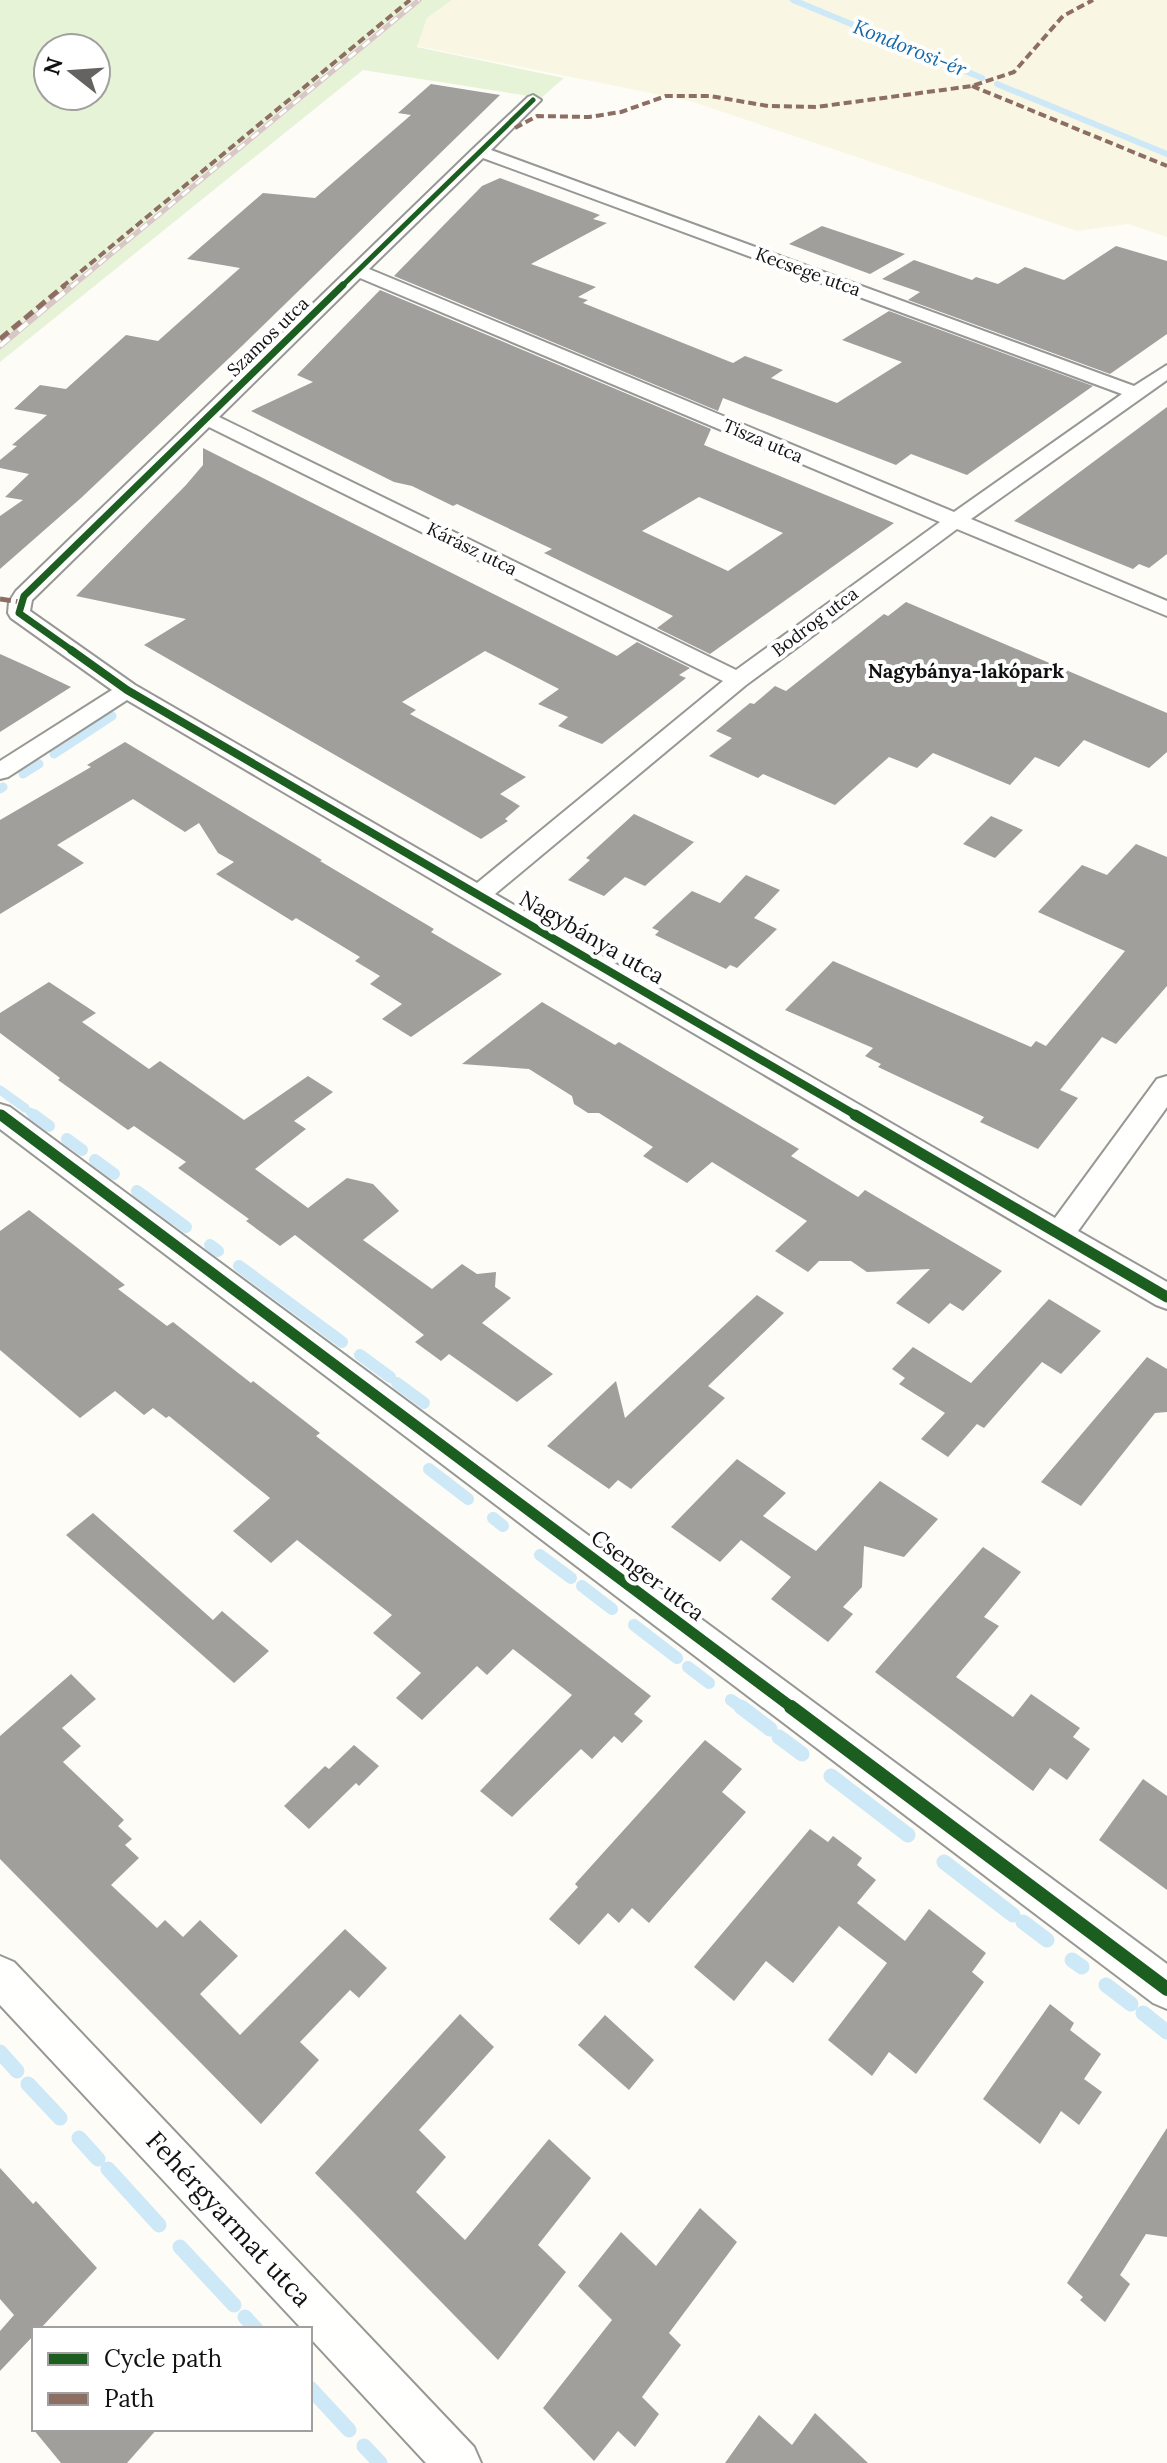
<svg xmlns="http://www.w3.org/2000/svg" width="1167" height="2463" font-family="Lora,serif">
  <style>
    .farmland { fill: #f9f7e4 }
    .green { fill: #e7f3d7; fill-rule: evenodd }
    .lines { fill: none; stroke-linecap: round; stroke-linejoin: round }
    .stream-far3 { stroke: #cde8f7; stroke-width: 6 }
    .stream-far2 { stroke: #cde8f7; stroke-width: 9 }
    .stream-far1 { stroke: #cde8f7; stroke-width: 12 }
    .stream { stroke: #cde8f7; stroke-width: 15 }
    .building { fill: #a19f9c; fill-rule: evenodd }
    .street-casing { stroke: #979795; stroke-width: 4 }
    .street { fill: #fffffe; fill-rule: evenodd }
    .rail-far1-casing { stroke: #d9c6c7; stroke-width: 5 }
    .rail-casing { stroke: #d9c6c7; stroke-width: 6 }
    .rail-far1 { stroke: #fff; stroke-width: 3; stroke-dasharray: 9; stroke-linecap: butt }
    .rail { stroke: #fff; stroke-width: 4; stroke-dasharray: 12; stroke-linecap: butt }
    .quiet-far1 { stroke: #8d6e63; stroke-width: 4; stroke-dasharray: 8 4; stroke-linecap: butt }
    .quiet { stroke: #8d6e63; stroke-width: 5; stroke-dasharray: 11 5; stroke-linecap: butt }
    .cycleway-far4-casing { stroke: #fff; stroke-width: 8 }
    .cycleway-far3-casing { stroke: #fff; stroke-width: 10 }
    .cycleway-far2-casing { stroke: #fff; stroke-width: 12 }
    .cycleway-far1-casing { stroke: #fff; stroke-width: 16 }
    .cycleway-casing { stroke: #fff; stroke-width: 19 }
    .cycleway-far4 { stroke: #1b5e20; stroke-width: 5 }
    .cycleway-far3 { stroke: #1b5e20; stroke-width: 7 }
    .cycleway-far2 { stroke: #1b5e20; stroke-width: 8 }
    .cycleway-far1 { stroke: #1b5e20; stroke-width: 11 }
    .cycleway { stroke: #1b5e20; stroke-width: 14 }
    .labels { text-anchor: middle; stroke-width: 8; stroke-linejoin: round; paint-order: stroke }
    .far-street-label { font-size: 18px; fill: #111; stroke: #fff }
    .far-water-label { font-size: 20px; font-style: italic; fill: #1768a6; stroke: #fff }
    .far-neighbourhood-label { font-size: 20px; font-weight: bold; fill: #111; stroke: #fff }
    .street-label { font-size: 22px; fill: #111; stroke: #fff }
    .near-street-label { font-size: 26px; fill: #111; stroke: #fff }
  </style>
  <rect width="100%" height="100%" fill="#fdfcf7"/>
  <polygon class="farmland" points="452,0 1167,0 1167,237 1128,224 1077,231 690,101 417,46 427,18"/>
  <path class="green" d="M0,0H452L427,18L417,47L564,78L541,98L363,70L0,362ZM48,48H96V96H48Z"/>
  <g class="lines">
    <g class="stream-far3">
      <polyline points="793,0 982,78"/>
      <polyline points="997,84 1167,154"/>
    </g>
    <g class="stream-far2">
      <polyline points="54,754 112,716"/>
      <polyline points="23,774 39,764"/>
      <polyline points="0,789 3,787"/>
      <polyline points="0,1090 25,1108"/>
      <polyline points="30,1112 37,1117"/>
    </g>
    <g class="stream-far1">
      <polyline points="34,1115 49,1126"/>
      <polyline points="67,1139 82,1150"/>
      <polyline points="95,1160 114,1174"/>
      <polyline points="137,1191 186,1227"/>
      <polyline points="210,1245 218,1251"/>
      <polyline points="239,1266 342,1342"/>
      <polyline points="360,1355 390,1377"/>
      <polyline points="397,1383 424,1403"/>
      <polyline points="429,1469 468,1499"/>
      <polyline points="493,1518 503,1526"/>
      <polyline points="540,1555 571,1578"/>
      <polyline points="582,1586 612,1609"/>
      <polyline points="634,1625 677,1658"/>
      <polyline points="688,1667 709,1683"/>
      <polyline points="731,1700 744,1709"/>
    </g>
    <g class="stream">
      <polyline points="741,1707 770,1729"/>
      <polyline points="779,1737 802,1754"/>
      <polyline points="831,1776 908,1835"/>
      <polyline points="944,1862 1013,1915"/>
      <polyline points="1023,1922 1047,1940"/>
      <polyline points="1072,1960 1082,1967"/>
      <polyline points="1106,1985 1131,2004"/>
      <polyline points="1143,2013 1167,2032"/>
      <polyline points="0,2052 17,2071"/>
      <polyline points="28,2084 60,2118"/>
      <polyline points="79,2138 98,2159"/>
      <polyline points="108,2169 159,2225"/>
      <polyline points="180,2247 234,2305"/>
      <polyline points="245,2317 256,2329"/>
      <polyline points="310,2388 349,2430"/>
      <polyline points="364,2446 380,2463"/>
    </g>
  </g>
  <g class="building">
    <polygon points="431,84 500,95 243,345 81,498 0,569 0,516 23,500 5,497 29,474 0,468 0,460 17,446 12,445 47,415 14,409 40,385 66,389 126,335 158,341 240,268 187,259 263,193 315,198 411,115 398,113"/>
    <polygon points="500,178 600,215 593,219 607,223 531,264 596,287 578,297 588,300 583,303 733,363 745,356 783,370 771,378 837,403 902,362 842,340 889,311 1093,386 967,475 911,454 896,465 723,398 718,411 394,276 482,186"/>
    <polygon points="822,226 905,254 870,274 789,244"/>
    <polygon points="1116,246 1167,261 1167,334 1110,374 908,300 920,292 882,279 914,260 972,280 976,277 998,284 1025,267 1064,280"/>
    <path d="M380,290L711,429L704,445L894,523L710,654L657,628L673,616L544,553L552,549L457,504L453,506L412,486L394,482L251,411L313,382L297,375ZM699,497L783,533L728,571L642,531Z"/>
    <polygon points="1167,407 1167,554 1149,568 1139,564 1133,569 1014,521"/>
    <polygon points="203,448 617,656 637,642 690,668 679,675 686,678 602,744 558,726 568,717 538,704 559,689 485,651 402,702 416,710 410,714 526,777 500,794 520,806 505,819 508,821 481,839 144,645 186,619 76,596 186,485 203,465"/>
    <polygon points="906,602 1167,713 1167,752 1149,768 1084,740 1059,767 1035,757 1010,785 933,753 917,768 889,757 835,805 763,774 758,778 709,756 732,738 716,731 750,703 754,704 775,686 786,691 884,614 888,616"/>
    <polygon points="0,654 29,667 71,687 0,732"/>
    <polygon points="125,742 322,860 320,861 434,929 431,932 502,974 411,1037 382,1019 402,1004 370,984 380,976 355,961 360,957 296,918 292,921 216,874 234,862 218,853 199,823 185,832 133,799 57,845 84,863 0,914 0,820 91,767 87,765"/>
    <polygon points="634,814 694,842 645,886 625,877 604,896 568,880 590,860 586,858"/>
    <polygon points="991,816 1023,830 995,858 963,844"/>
    <polygon points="1136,844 1167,857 1167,986 1116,1044 1102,1037 1060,1090 1078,1098 1038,1149 980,1122 984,1117 878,1067 881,1064 865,1056 873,1048 785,1010 833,961 1031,1047 1036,1041 1046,1046 1125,951 1038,912 1082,865 1107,875"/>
    <polygon points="746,875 780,890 754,918 777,929 737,968 730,965 726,969 655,935 659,931 652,928 692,891 720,903"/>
    <polygon points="49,982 96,1013 82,1022 149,1069 160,1061 244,1120 308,1076 333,1092 294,1121 306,1129 255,1169 308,1208 347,1178 373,1184 399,1211 363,1240 432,1289 462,1264 477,1274 496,1272 495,1287 511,1298 482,1323 553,1374 517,1402 449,1354 441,1361 415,1342 424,1335 295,1235 280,1246 246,1221 249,1219 178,1168 186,1162 134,1126 128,1130 58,1080 60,1078 0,1033 0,1013"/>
    <polygon points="542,1002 615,1045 619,1042 799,1149 791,1156 858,1197 865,1190 1002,1271 963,1311 950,1303 929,1324 896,1303 930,1269 867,1272 851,1261 819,1261 808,1272 775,1251 807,1221 712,1162 687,1183 643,1156 653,1147 599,1113 588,1113 574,1104 572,1096 529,1069 462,1064"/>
    <polygon points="29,1210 125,1285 118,1289 167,1326 173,1322 251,1383 253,1381 320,1433 316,1436 651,1696 634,1714 643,1721 622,1743 614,1736 592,1759 581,1749 512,1817 480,1791 572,1695 513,1649 487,1675 477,1666 422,1720 396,1698 421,1673 373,1633 392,1615 297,1540 271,1563 233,1531 270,1498 169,1416 166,1418 153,1408 144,1415 115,1391 80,1418 0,1350 0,1231"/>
    <polygon points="757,1295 784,1313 708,1386 725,1398 631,1489 618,1480 609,1489 547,1446 616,1381 625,1418"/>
    <polygon points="1049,1299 1101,1331 1061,1374 1042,1362 984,1428 977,1424 948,1457 921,1439 945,1413 899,1384 905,1378 892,1369 913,1347 971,1383"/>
    <polygon points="1147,1357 1167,1369 1167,1412 1155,1413 1081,1506 1041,1482"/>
    <polygon points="737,1459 786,1493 763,1516 816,1551 880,1481 938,1519 904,1557 864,1546 862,1587 843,1607 853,1614 828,1642 771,1599 791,1577 741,1540 720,1562 671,1527"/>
    <polygon points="93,1513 213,1620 222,1611 269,1651 234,1683 66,1535"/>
    <polygon points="983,1547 1021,1572 984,1617 999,1626 956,1677 1013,1717 1031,1694 1080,1728 1073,1737 1090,1749 1067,1780 1050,1768 1033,1791 875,1672"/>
    <polygon points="71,1674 96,1699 62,1728 81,1746 63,1762 124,1820 118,1826 132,1839 125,1845 139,1858 111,1885 157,1928 165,1920 183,1937 200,1920 238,1956 200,1994 240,2035 345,1929 387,1968 359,1998 350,1990 300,2042 319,2060 261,2124 0,1859 0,1736"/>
    <polygon points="705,1740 742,1769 722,1792 746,1812 649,1923 632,1908 619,1923 608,1913 579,1945 549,1919 578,1887 575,1884"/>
    <polygon points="354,1745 379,1766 359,1786 356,1783 309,1829 284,1806 325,1766 329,1769"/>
    <polygon points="1143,1779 1167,1796 1167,1890 1099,1840"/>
    <polygon points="810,1829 828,1842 833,1836 862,1858 857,1865 876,1880 857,1903 905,1941 929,1909 986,1953 972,1972 984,1982 916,2074 889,2052 872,2076 828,2040 887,1963 839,1926 793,1983 766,1961 734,2001 694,1967"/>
    <polygon points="1050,2004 1074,2023 1070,2030 1101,2054 1084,2079 1102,2092 1079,2125 1061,2111 1040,2144 983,2099"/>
    <polygon points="460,2014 494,2047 419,2130 446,2157 416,2192 465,2240 549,2139 591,2178 538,2245 566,2272 498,2360 315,2173"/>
    <polygon points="605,2015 654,2060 629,2090 578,2045"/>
    <polygon points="1167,2128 1167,2237 1146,2234 1120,2275 1130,2284 1105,2322 1080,2300 1083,2297 1067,2283"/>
    <polygon points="0,2168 33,2204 36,2201 97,2268 40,2329 34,2329 34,2335 0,2371 0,2331 14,2315 0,2299"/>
    <polygon points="700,2208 737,2242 669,2333 681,2345 642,2397 659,2414 635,2447 618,2431 594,2461 543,2408 612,2320 578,2286 621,2232 656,2266"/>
    <polygon points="815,2413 868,2463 725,2463 759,2415 792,2445"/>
    <polygon points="33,2429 157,2429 127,2463 61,2463"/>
  </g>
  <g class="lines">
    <g class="street-casing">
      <g id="street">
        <path d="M533,95L541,100L491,150L1134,386L1167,365V380L971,519L1167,601V616L957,529L746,685L495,894L1055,1218L1157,1079L1167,1076V1107L1078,1231L1167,1282V1309L1156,1305L127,700L8,777L0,779V761L112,690L11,618L8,613L9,602L16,591L474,148L528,97ZM483,158L1122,394L954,512L369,269ZM360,278L940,522L736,670L219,417ZM209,427L723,681L477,883L135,685L30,611L32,600Z"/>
        <polygon points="0,1104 10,1107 1167,1964 1167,2009 1153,2003 0,1129"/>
        <polygon points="0,1956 14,1962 474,2447 481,2463 426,2463 310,2338 310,2329 302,2329 0,2005"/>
      </g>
    </g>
    <use href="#street" class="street"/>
    <g class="rail-far1-casing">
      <polyline id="rail-far1" points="71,287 419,0"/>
    </g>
    <g class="rail-casing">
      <polyline id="rail" points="0,346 73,285"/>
    </g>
    <use href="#rail-far1" class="rail-far1"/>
    <use href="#rail" class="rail"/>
    <g class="quiet-far1">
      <polyline points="972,86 1167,166"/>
      <polyline points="515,128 537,116 589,117 621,112 666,96 710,96 768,106 816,107 972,86 1014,72 1063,16 1093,0"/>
      <polyline points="62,287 410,0"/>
    </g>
    <g class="quiet">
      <polyline points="0,339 65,285"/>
      <polyline points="0,599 20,602"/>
    </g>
    <g class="cycleway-far4-casing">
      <polyline id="cycleway-far4" points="341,287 533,100"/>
    </g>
    <g class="cycleway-far3-casing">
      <polyline id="cycleway-far3" points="74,652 19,613 24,596 343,285"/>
    </g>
    <g class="cycleway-far2-casing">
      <g id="cycleway-far2">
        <polyline points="71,650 127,690 859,1117"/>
        <polyline points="0,1114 4,1117"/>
      </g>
    </g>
    <g class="cycleway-far1-casing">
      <g id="cycleway-far1">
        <polyline points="1,1115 794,1709"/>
        <polyline points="855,1115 1167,1297"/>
      </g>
    </g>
    <g class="cycleway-casing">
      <polyline id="cycleway" points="791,1707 1167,1989"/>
    </g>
    <use href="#cycleway-far4" class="cycleway-far4"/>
    <use href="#cycleway-far3" class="cycleway-far3"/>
    <use href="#cycleway-far2" class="cycleway-far2"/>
    <use href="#cycleway-far1" class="cycleway-far1"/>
    <use href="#cycleway" class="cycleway"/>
  </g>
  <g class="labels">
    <g class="far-street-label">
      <text transform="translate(808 272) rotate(20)" y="6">Kecsege utca</text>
      <text transform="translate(268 337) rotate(-44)" y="6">Szamos utca</text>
      <text transform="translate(763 441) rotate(23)" y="6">Tisza utca</text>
      <text transform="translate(472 549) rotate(26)" y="6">Kárász utca</text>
      <text transform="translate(815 622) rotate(-37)" y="6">Bodrog utca</text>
    </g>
    <g class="far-water-label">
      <text transform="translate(910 48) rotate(22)" y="7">Kondorosi-ér</text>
    </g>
    <g class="far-neighbourhood-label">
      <text x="966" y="678">Nagybánya-lakópark</text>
    </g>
    <g class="street-label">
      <text transform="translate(592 937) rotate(30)" y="8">Nagybánya utca</text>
      <text transform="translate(648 1575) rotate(37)" y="8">Csenger utca</text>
    </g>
    <g class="near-street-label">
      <text transform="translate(229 2219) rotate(47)" y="9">Fehérgyarmat utca</text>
    </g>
  </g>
  <rect x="32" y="2327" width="280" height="104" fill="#ffffff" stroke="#a0a0a0" stroke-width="2"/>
  <rect x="48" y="2353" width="40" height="12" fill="#1b5e20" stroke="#a0a0a0" stroke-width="2"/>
  <text x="104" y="2367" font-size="24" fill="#111111">Cycle path</text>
  <rect x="48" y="2393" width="40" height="12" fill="#8d6e63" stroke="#a0a0a0" stroke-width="2"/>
  <text x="104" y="2407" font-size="24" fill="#111111">Path</text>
  <g transform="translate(72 72) rotate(287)"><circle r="38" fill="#ffffff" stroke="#a0a0a0" stroke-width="2"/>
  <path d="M0-6L14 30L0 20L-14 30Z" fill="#646362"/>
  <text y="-12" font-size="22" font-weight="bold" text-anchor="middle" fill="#111111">N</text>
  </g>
</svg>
